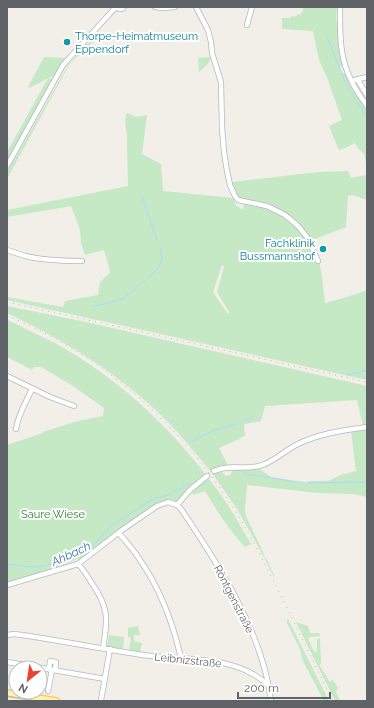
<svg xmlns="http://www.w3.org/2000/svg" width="374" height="708" font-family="Raleway,sans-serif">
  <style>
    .green { fill: #c5e8c5; fill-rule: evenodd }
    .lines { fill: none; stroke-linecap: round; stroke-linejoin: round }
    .stream { stroke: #aadaff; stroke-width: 1 }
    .minor-casing { stroke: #b5b8bc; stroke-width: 6 }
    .major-casing { stroke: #f2c960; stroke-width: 8 }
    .minor { stroke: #fff; stroke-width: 4.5 }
    .major { stroke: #fff2af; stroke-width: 5.5 }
    .tram { stroke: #b6b7b8; stroke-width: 1 }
    .rail { stroke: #b6b7b8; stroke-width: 1; stroke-dasharray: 1 5; stroke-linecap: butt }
    .culture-dot { fill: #0f9aa8; stroke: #fff; stroke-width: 1.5 }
    .labels { text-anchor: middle; stroke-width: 4; stroke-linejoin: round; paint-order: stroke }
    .culture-label { font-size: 11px; fill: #0d838f; stroke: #fff; text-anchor: start }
    .park-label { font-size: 11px; fill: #348238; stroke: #fff }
    .street-label { font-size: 11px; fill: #5f6368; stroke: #fff }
    .water-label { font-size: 12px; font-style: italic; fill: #4174aa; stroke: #fff }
  </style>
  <rect width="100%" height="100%" fill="#f1efe8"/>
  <g class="green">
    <polygon points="303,7 337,7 336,19 338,28 339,49 343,66 340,67 342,73 346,74 354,90 367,109 367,168 364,154 358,148 355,143 347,147 339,150 329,126 342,120 328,80 319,60 313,31 282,29 282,18 291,18 291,16 295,17 298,14 300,15 303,10"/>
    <polygon points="94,37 96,39 73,61 68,67 7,179 7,173 67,67"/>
    <polygon points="44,57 64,58 65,59 55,75 29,88 28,87"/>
    <polygon points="211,57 208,64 199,72 198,58"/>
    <polygon points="51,78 52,79 7,161 7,152 47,80"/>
    <path d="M127,113L136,117L147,115L142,154L161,164L163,191L233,198L236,205L243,210L244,203C262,206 277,210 291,221C295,225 299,229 302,233L304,231C294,220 282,210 268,206C261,204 241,201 237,197C234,194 232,188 231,183L233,182L318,172L348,171L351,178L367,175V200L353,195L348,196L346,227L310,241L319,261L322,277L325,303L347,297L367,290V380L7,300V297L63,307L65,301L98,295L100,282L110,273L109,267L104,250L85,255L81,243L80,230L71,206L7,217V210L128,186L127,138L125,119ZM222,265L224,267L217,292L230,314L227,313L213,292Z"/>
    <path d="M7,306L86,322L367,386V425L363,426L357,400L265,406L261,421L244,424L245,436L219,448L229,467H219L212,473C196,454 181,435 164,418C118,373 64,340 7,313Z"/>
    <path d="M7,320L14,323C27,330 41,336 55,343C122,380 179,435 223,498C233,512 242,529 251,544L245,547C229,530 217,511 205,491L193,495L191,488L177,503L169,501H162L153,506L117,532L79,561L77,559L62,566L7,583V445L43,433V432L74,422L103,416L104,408L73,386L41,367H34L32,370L7,357Z"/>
    <polygon points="367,428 367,497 354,494 318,493 247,485 245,509 246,516 262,550 265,558 267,560 274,575 274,577 296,622 308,626 310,633 319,633 320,636 310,637 308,638 312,648 315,652 317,652 317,639 320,638 321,663 320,666 330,682 333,680 338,688 336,692 340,701 335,701 264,557 237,509 212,473 220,470 226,476 230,475 233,470 238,469 258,468 271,477 308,484 308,481 328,481 341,475 356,471 351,431"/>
    <polygon points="288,619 329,701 324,701 303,661 300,649 287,623 287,620"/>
    <polygon points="138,626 140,635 134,635 134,641 142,643 140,652 129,651 131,638 128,637 128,628"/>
    <polygon points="109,635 124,637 123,649 107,646"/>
  </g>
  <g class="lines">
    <g class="stream">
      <polyline points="327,37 346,84 353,96 367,117"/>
      <polyline points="143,199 157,240"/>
      <polyline points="92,307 123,299 158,269 162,259 160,247"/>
      <polyline points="347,375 367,370"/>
      <polyline points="242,422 254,416"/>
      <polyline points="191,442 212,431 237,424"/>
      <polyline points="242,471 246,474 306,483 367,482"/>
      <polyline points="7,565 10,564 21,566 38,567 57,562 72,553 94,545 111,526 140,507 155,498 166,496 178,490 187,484 190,484"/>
    </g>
    <g class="minor-casing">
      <g id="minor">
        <polyline points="115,7 119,9 122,9 124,7"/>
        <polyline points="155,7 163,8 175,7"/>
        <polyline points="196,7 208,30 211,42 212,53 221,82 222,128 224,152 227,171 230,185 235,196 238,200 267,206 285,215 290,219 298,226 307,237 318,261"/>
        <path d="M340,7C340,33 339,58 352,82C356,91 362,98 367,106"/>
        <polyline points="247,25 252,7"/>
        <polyline points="357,79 367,95"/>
        <polyline points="355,80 367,77"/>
        <polyline points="7,166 63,65 115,8"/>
        <path d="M7,250C13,252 19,254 25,256C42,260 64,261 82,261"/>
        <polyline points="7,376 50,397 74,406"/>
        <path d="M16,429C18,415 26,402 32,389"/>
        <path d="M214,471C228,464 244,470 259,466C273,463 284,451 296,445C317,434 344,430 367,427"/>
        <path d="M177,505L181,509C219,565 263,633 271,701"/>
        <path d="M119,533C126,542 134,550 140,560C160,589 172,620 180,654V658"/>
        <path d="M78,564C83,569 87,575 91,582C109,607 108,619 103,648"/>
        <polyline points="7,585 78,564 122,530 157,506 168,502 177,505 190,490 207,476"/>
        <path d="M7,635L14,634L22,635C62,641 103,649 143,655C184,661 235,654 268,685"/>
        <polyline points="7,662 105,679"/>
        <polyline points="49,669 50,661 56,662 55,670"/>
        <polyline points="48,691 52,670"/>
        <polyline points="101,700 110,649"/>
      </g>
    </g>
    <g class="major-casing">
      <polyline id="major" points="7,693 56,701"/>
    </g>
    <use href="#minor" class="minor"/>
    <use href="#major" class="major"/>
    <polyline class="tram" points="7,696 36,701"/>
    <g class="rail">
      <polyline points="7,302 367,382"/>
      <path d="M7,316C98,352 177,421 230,503C250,533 266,566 282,598C299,632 316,667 333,701"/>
    </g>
  </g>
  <g class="culture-dot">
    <circle cx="67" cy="42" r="4"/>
    <circle cx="323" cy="249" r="4"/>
  </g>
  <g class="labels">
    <g class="culture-label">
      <text x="75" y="40">Thorpe-Heimatmuseum<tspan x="75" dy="13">Eppendorf</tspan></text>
      <text x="315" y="247" text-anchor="end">Fachklinik<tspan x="315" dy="13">Bussmannshof</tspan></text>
    </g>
    <g class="park-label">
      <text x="53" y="518">Saure Wiese</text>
    </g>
    <g class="street-label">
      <text transform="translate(234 599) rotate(63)" y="4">Röntgenstraße</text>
      <text transform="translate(188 660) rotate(6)" y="4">Leibnizstraße</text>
    </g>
    <g class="water-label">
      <text transform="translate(71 554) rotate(-25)" y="4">Ahbach</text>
    </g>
  </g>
  <rect width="374" height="708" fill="none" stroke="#5f6368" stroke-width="16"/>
  <g transform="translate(28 680) rotate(210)"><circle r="19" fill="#ffffff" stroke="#bfc1c3"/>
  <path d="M0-3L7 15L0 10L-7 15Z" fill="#ea4335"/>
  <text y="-6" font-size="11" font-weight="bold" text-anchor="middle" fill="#5f6368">N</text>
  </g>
  <path d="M238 692v6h92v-6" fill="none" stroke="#5f6368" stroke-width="2"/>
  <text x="244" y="692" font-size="12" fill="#5f6368" stroke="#ffffff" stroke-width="3" paint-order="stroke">200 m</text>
</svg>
